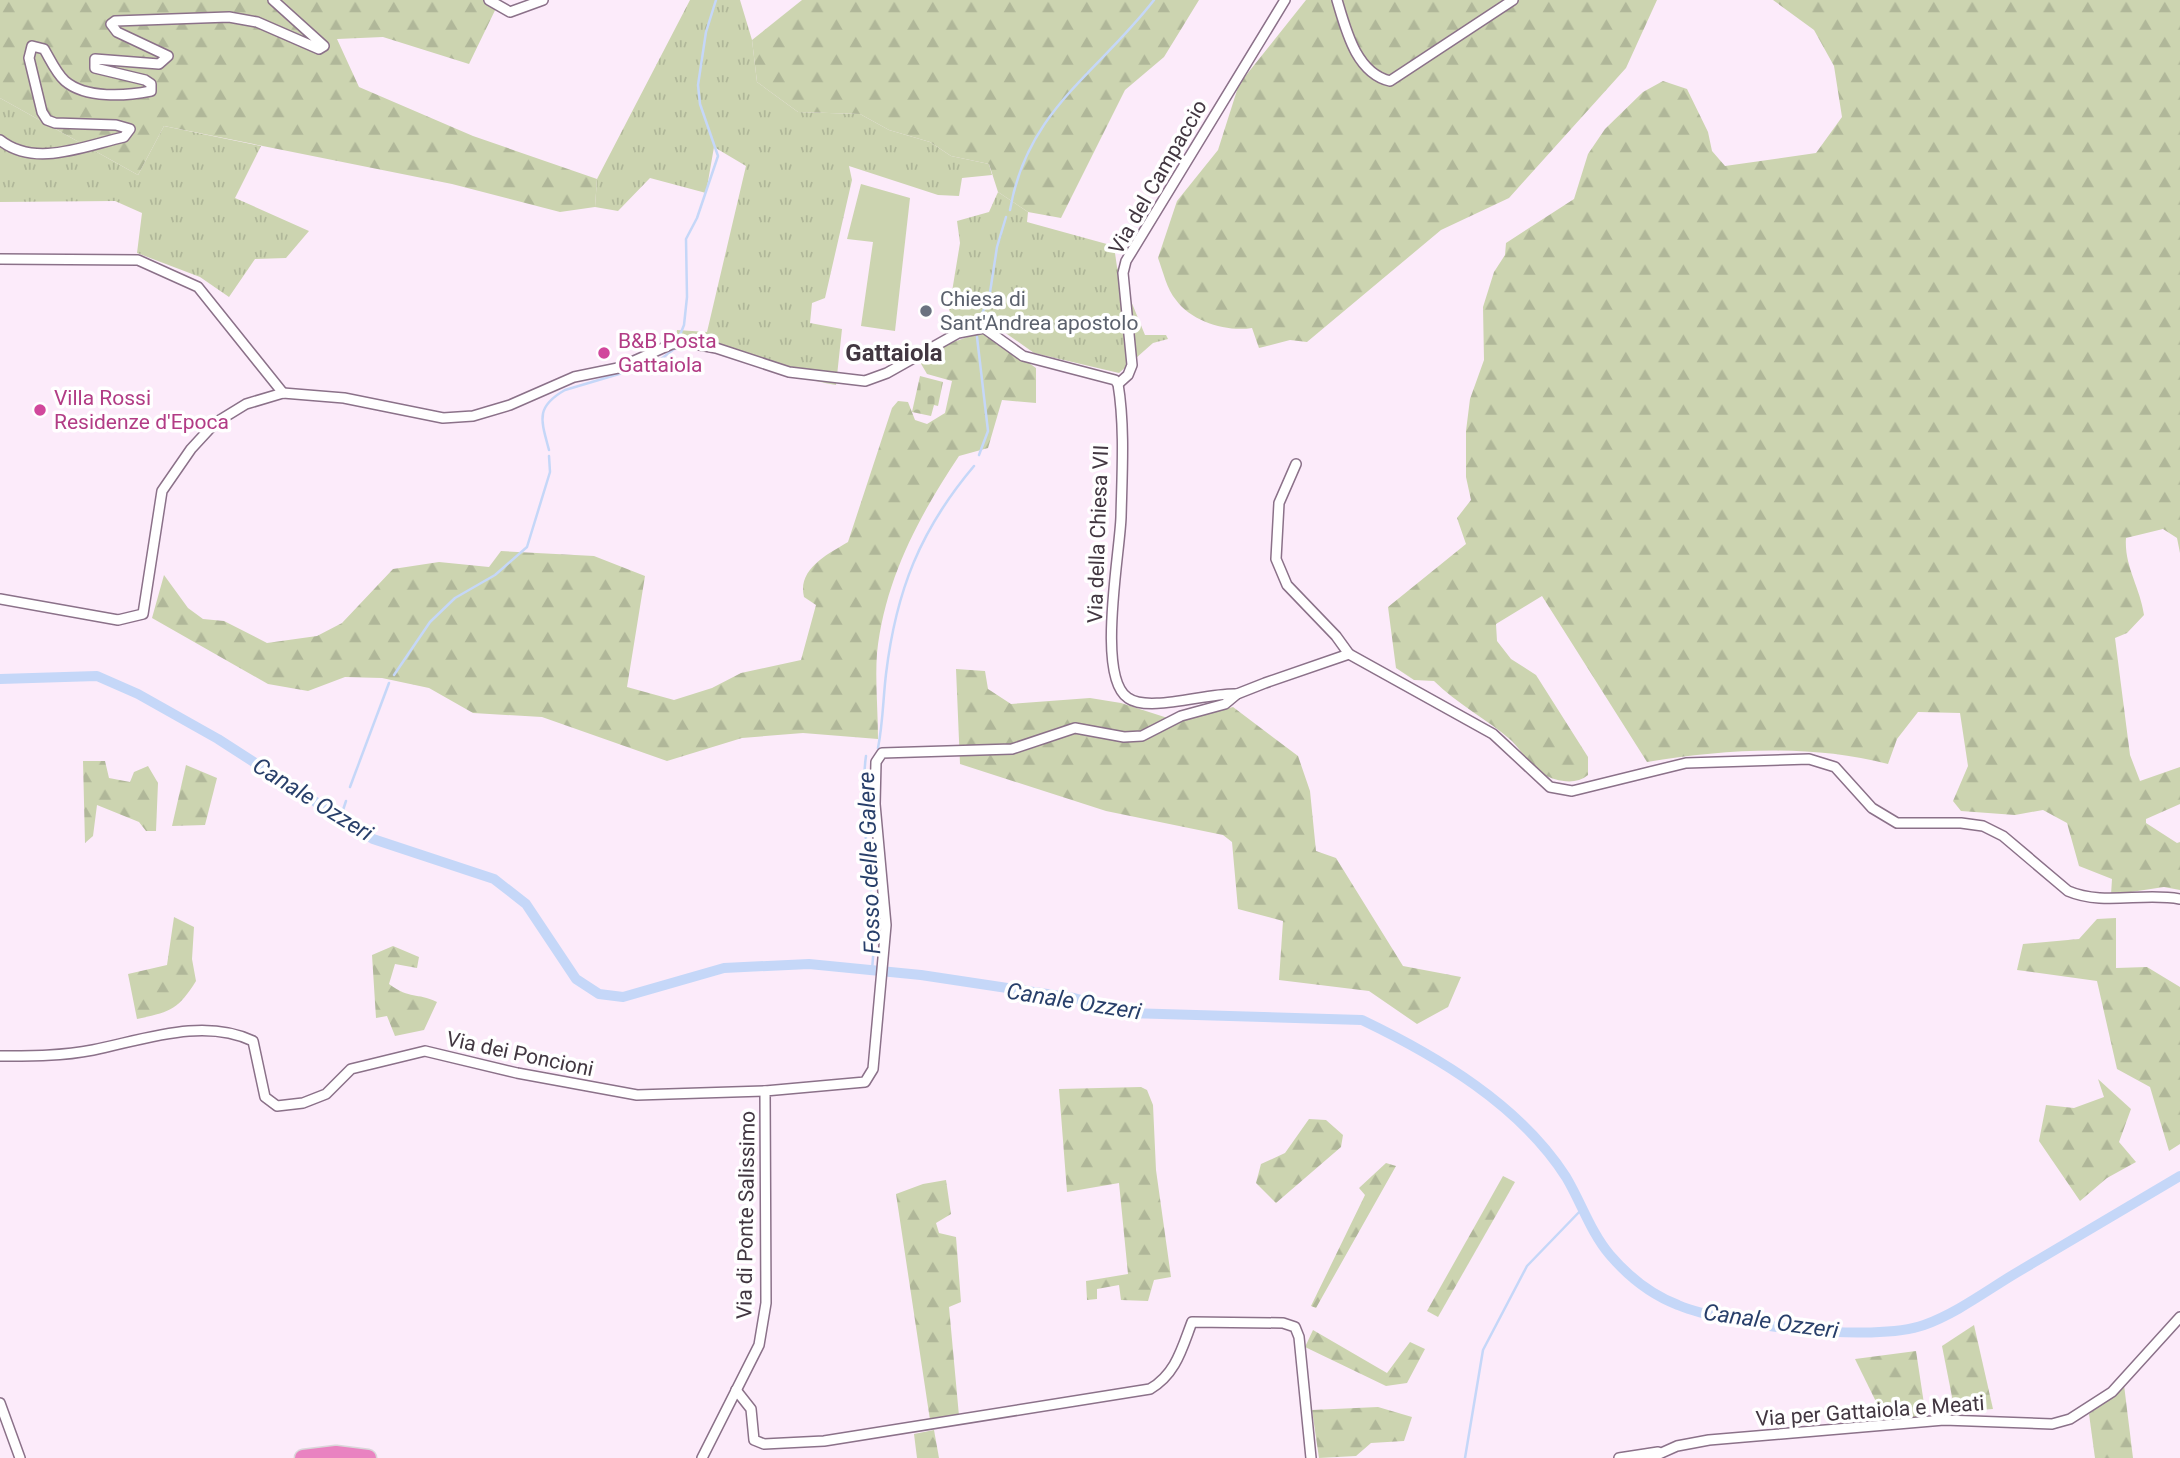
<svg xmlns="http://www.w3.org/2000/svg" width="2180" height="1458" font-family="Roboto,sans-serif">
  <style>
    .grass { fill: url(#grass-tufts) }
    .forest { fill: url(#forest-firs) }
    .cemetery { fill: url(#cemetery-stones) }
    .green { fill: #ccd4b0 }
    .lines { fill: none; stroke-linecap: round; stroke-linejoin: round }
    .stream { stroke: #c5d7f8; stroke-width: 2.5 }
    .canal { stroke: #c5d7f8; stroke-width: 10 }
    .street-casing { stroke: #8b7189; stroke-width: 12 }
    .highway-casing { stroke: #d9d7d9; stroke-width: 19 }
    .street { stroke: #fff; stroke-width: 9 }
    .highway { stroke: #e983c1; stroke-width: 16 }
    .worship-dot { fill: #6b7280; stroke: #fff; stroke-width: 2.5 }
    .hotel-dot { fill: #d1479c; stroke: #fff; stroke-width: 2.5 }
    .labels { text-anchor: middle; stroke-width: 7; stroke-linejoin: round; paint-order: stroke }
    .street-label { font-size: 21px; fill: #423741; stroke: #fff }
    .worship-label { font-size: 21px; fill: #5b616d; stroke: #fff; text-anchor: start }
    .hotel-label { font-size: 21px; fill: #b23c85; stroke: #fff; text-anchor: start }
    .water-label { font-size: 23px; font-style: italic; fill: #283f6a; stroke: #fff }
    .quarter-label { font-size: 24px; font-weight: bold; fill: #423741; stroke: #fff }
  </style>
  <defs>
    <pattern id="grass-tufts" width="24" height="20" patternUnits="userSpaceOnUse" patternTransform="scale(1.75)"><rect width="24" height="20" fill="#ccd4b0"/><path d="M3 7l-1-3M5 7V3M7 7l1-3M15 17l-1-3M17 17v-4M19 17l1-3" fill="none" stroke="#b0b799"/></pattern>
    <pattern id="forest-firs" width="22" height="20" patternUnits="userSpaceOnUse" patternTransform="scale(1.75)"><rect width="22" height="20" fill="#ccd4b0"/><path d="M5 1l3.5 6h-7zM16 11l3.5 6h-7z" fill="#b0b799"/></pattern>
    <pattern id="cemetery-stones" width="16" height="16" patternUnits="userSpaceOnUse" patternTransform="scale(1.75)"><rect width="16" height="16" fill="#ccd4b0"/><path d="M2 7V4a2 2 0 0 1 4 0v3zM10 15v-3a2 2 0 0 1 4 0v3z" fill="#b0b799"/></pattern>
  </defs>
  <rect width="100%" height="100%" fill="#fcebfa"/>
  <g class="grass">
    <path d="M690,0H740L752,40L757,82L798,112L860,114L889,130L930,142L951,156L989,164L992,175L962,178L959,196L938,195L849,166L852,180L825,298L812,303L810,323L842,329L836,385C786,378 720,345 675,348L677,330L707,332L746,166L714,147L706,193L650,178L618,211L595,207L597,179Z"/>
    <polygon points="0,98 138,175 164,126 261,146 235,198 309,231 286,258 255,259 229,297 200,277 137,253 142,213 115,201 0,202"/>
    <polygon points="998,192 1028,212 1027,222 1114,246 1117,267 1145,335 1166,335 1168,339 1153,343 1119,373 1034,353 987,320 960,328 949,310 960,243 957,221 989,212"/>
  </g>
  <g class="forest">
    <polygon points="0,0 500,0 469,64 383,37 337,39 359,87 473,136 597,179 595,207 560,212 452,184 164,126 138,175 0,98"/>
    <polygon points="802,0 1199,0 1164,57 1125,90 1061,218 1028,212 998,192 989,164 951,156 930,142 889,130 860,114 798,112 757,82 752,40"/>
    <path d="M1306,0H1657L1626,68L1509,198L1441,230L1307,342L1290,340L1259,348L1252,328C1227,332 1192,322 1176,300C1167,290 1163,271 1158,258L1177,201L1218,150L1239,84Z"/>
    <path d="M1773,0H2180V553L2177,538L2163,529L2126,538C2124,566 2140,587 2144,615L2127,633L2115,638L2130,755L2140,781L2180,767V804L2146,819V823L2177,843L2180,842V890L2164,887L2111,895L2112,879L2079,866L2067,823L2043,810L2015,815L1961,811L1953,801L1968,766L1960,713L1918,712L1897,739L1888,764C1810,744 1727,749 1647,762L1542,596L1496,624L1497,641L1511,659L1536,675L1588,757V775C1575,786 1556,781 1542,774C1530,767 1522,751 1512,741C1487,719 1457,704 1434,681L1414,680L1396,668L1388,607L1466,544L1457,518L1471,500L1466,477V431L1470,399L1484,360L1483,307L1494,272L1505,255L1506,243L1574,199L1588,154L1605,129L1643,92L1663,81L1687,89L1708,132L1712,151L1725,166L1816,153L1842,117L1834,66L1814,30Z"/>
    <path d="M984,331L1036,368V403L1002,400L988,448L959,456C919,516 885,579 877,653C875,681 878,711 878,739L803,733L742,738L667,761L542,717L473,713L429,688L382,678L345,677L308,691L268,684L152,618L164,575L188,608L203,619L224,621L267,643L317,636L342,623L393,569L439,562L489,567L501,551L594,556L645,576L627,687L674,700L712,688L741,673L801,660L816,605L804,597C797,569 828,554 848,542L892,408L898,401L908,402L915,420L927,424L945,413L952,381L927,374L920,362L948,344Z"/>
    <polygon points="956,669 985,671 988,689 1011,704 1090,698 1121,703 1177,721 1233,707 1298,756 1310,791 1316,851 1336,858 1403,966 1461,977 1448,1007 1417,1024 1369,991 1279,980 1283,921 1238,909 1232,842 1223,835 1106,811 960,764"/>
    <polygon points="83,761 105,761 109,778 130,782 134,772 148,766 158,783 156,831 146,831 139,822 97,805 93,836 85,843"/>
    <polygon points="186,765 217,778 205,825 172,826"/>
    <path d="M174,917L194,927L192,959L196,981C178,1010 170,1012 137,1019L128,974L167,965Z"/>
    <polygon points="2116,918 2116,968 2147,967 2180,987 2180,1144 2169,1151 2150,1087 2117,1069 2097,981 2017,970 2023,944 2079,939 2097,919"/>
    <path d="M393,946L419,957L417,968L395,964L389,984C411,1000 416,992 437,1002L424,1030L395,1036L387,1016L376,1018L372,955Z"/>
    <polygon points="2098,1079 2131,1109 2119,1142 2136,1162 2107,1178 2080,1201 2039,1141 2046,1105 2074,1108 2104,1097"/>
    <polygon points="1141,1087 1147,1090 1153,1105 1156,1170 1171,1277 1154,1280 1148,1301 1121,1300 1119,1285 1097,1289 1097,1299 1087,1300 1086,1281 1128,1274 1119,1183 1067,1192 1059,1089"/>
    <polygon points="1309,1119 1326,1120 1343,1135 1341,1147 1276,1203 1256,1183 1261,1164 1285,1153"/>
    <polygon points="1386,1163 1396,1166 1316,1308 1311,1306 1365,1195 1359,1188"/>
    <polygon points="1503,1176 1515,1182 1438,1317 1427,1311"/>
    <polygon points="946,1180 951,1214 936,1223 939,1233 956,1237 961,1302 949,1307 959,1416 930,1420 896,1194 923,1184"/>
    <polygon points="1974,1325 1993,1409 1955,1412 1942,1346"/>
    <polygon points="1313,1330 1387,1373 1410,1342 1425,1349 1407,1383 1386,1386 1305,1347"/>
    <polygon points="1916,1351 1926,1417 1885,1420 1855,1359"/>
    <polygon points="2124,1385 2133,1458 2095,1458 2089,1414"/>
    <polygon points="1378,1407 1412,1417 1404,1441 1371,1443 1356,1456 1319,1458 1312,1410"/>
    <polygon points="934,1430 939,1458 917,1458 914,1434"/>
  </g>
  <polygon class="cemetery" points="920,376 943,382 938,406 934,405 931,416 912,412"/>
  <polygon class="green" points="861,184 910,198 895,331 861,326 873,242 847,239"/>
  <g class="lines">
    <g class="stream">
      <path d="M1010,210C1027,110 1097,74 1154,0"/>
      <polyline points="976,326 989,299 997,247 1006,217"/>
      <polyline points="680,335 684,325 687,297 686,239 697,218 718,156 700,104 698,85 706,32 716,0"/>
      <polyline points="977,337 988,431 979,455"/>
      <path d="M549,450C541,420 535,407 565,390L656,363L674,349"/>
      <polyline points="394,675 430,622 455,598 495,575 527,547 550,472 549,456"/>
      <path d="M878,748C883,723 883,699 886,674C896,591 920,530 974,466"/>
      <path d="M866,756C856,827 880,899 872,970"/>
      <polyline points="350,787 389,683"/>
      <polyline points="340,819 346,801"/>
      <polyline points="1465,1458 1483,1350 1527,1266 1583,1208"/>
    </g>
    <path class="canal" d="M0,679L97,676L138,694L218,739L373,839L494,879L526,904L576,979L599,994L623,997L724,968L809,964L921,975L1074,998L1128,1013L1362,1020C1437,1056 1520,1105 1566,1177C1581,1202 1591,1233 1610,1255C1628,1276 1652,1295 1678,1305C1728,1326 1873,1343 1924,1325C1957,1313 1986,1291 2016,1273C2071,1241 2125,1208 2180,1176"/>
    <g class="street-casing">
      <g id="street">
        <polyline points="489,0 510,12 543,0"/>
        <path d="M1337,0C1346,30 1356,73 1390,81L1513,0"/>
        <path d="M0,140C35,168 84,146 124,137L130,129L116,125L55,123L47,120L42,112L29,58L32,46L44,49C50,59 56,73 65,81C86,99 126,96 151,91V84L145,80L95,68V59L159,64L168,56L117,32L111,24L115,21L229,17L257,22L319,49L324,46L273,0"/>
        <polyline points="0,259 138,260 198,287 283,393"/>
        <polyline points="1118,384 1128,375 1132,365 1123,273 1126,261 1285,0"/>
        <polyline points="1296,464 1279,503 1276,559 1287,585 1336,636 1349,654"/>
        <path d="M0,599L118,620L143,614L162,491L191,449L215,423L246,404L283,393L344,398L443,418L473,416L510,405L574,377L618,368L672,344L684,342L716,348L789,372L865,381L887,373L958,333L984,328L1023,356L1115,380L1118,384C1125,426 1122,474 1121,517C1120,553 1096,677 1128,698C1149,713 1209,692 1237,694"/>
        <path d="M0,1056C31,1056 63,1056 93,1050C143,1040 203,1017 253,1041L265,1097L277,1106L303,1103L326,1094L351,1069L425,1051L517,1073L637,1095L765,1091"/>
        <path d="M736,1390L751,1409L754,1440L764,1444L824,1441L1150,1389C1176,1374 1182,1348 1192,1322L1283,1323L1295,1327L1299,1337L1311,1458"/>
        <polyline points="0,1403 20,1458"/>
        <path d="M702,1458L759,1345L766,1303L765,1091L865,1082L873,1069L886,925L875,804L876,762L882,753L1012,749L1075,728L1124,737L1142,736L1181,716L1225,704L1237,694L1265,683L1349,654L1493,734L1550,787L1572,791L1686,763L1809,759L1835,767L1872,808L1897,823H1961L1983,826L2003,836L2068,891C2103,906 2143,892 2180,899"/>
        <polyline points="1619,1458 1658,1452"/>
        <polyline points="1650,1458 1677,1446 1709,1440 1944,1420 2052,1424 2070,1419 2112,1392 2180,1317"/>
      </g>
    </g>
    <g class="highway-casing">
      <polyline id="highway" points="303,1458 336,1454 368,1458"/>
    </g>
    <use href="#street" class="street"/>
    <use href="#highway" class="highway"/>
  </g>
  <circle class="worship-dot" cx="926" cy="311" r="7"/>
  <g class="hotel-dot">
    <circle cx="604" cy="353" r="7"/>
    <circle cx="40" cy="410" r="7"/>
  </g>
  <g class="labels">
    <g class="street-label">
      <text transform="translate(1158 177) rotate(-60)" y="7">Via del Campaccio</text>
      <text transform="translate(1098 534) rotate(-88)" y="7">Via della Chiesa VII</text>
      <text transform="translate(520 1054) rotate(12)" y="7">Via dei Poncioni</text>
      <text transform="translate(746 1215) rotate(-89)" y="7">Via di Ponte Salissimo</text>
      <text transform="translate(1870 1411) rotate(-4)" y="7">Via per Gattaiola e Meati</text>
    </g>
    <g class="worship-label">
      <text x="940" y="306">Chiesa di<tspan x="940" dy="24">Sant'Andrea apostolo</tspan></text>
    </g>
    <g class="hotel-label">
      <text x="618" y="348">B&amp;B Posta<tspan x="618" dy="24">Gattaiola</tspan></text>
      <text x="54" y="405">Villa Rossi<tspan x="54" dy="24">Residenze d'Epoca</tspan></text>
    </g>
    <g class="water-label">
      <text transform="translate(313 799) rotate(32)" y="8">Canale Ozzeri</text>
      <text transform="translate(869 863) rotate(-92)" y="8">Fosso delle Galere</text>
      <text transform="translate(1074 1001) rotate(9)" y="8">Canale Ozzeri</text>
      <text transform="translate(1771 1321) rotate(8)" y="8">Canale Ozzeri</text>
    </g>
    <g class="quarter-label">
      <text x="894" y="361">Gattaiola</text>
    </g>
  </g>
</svg>
